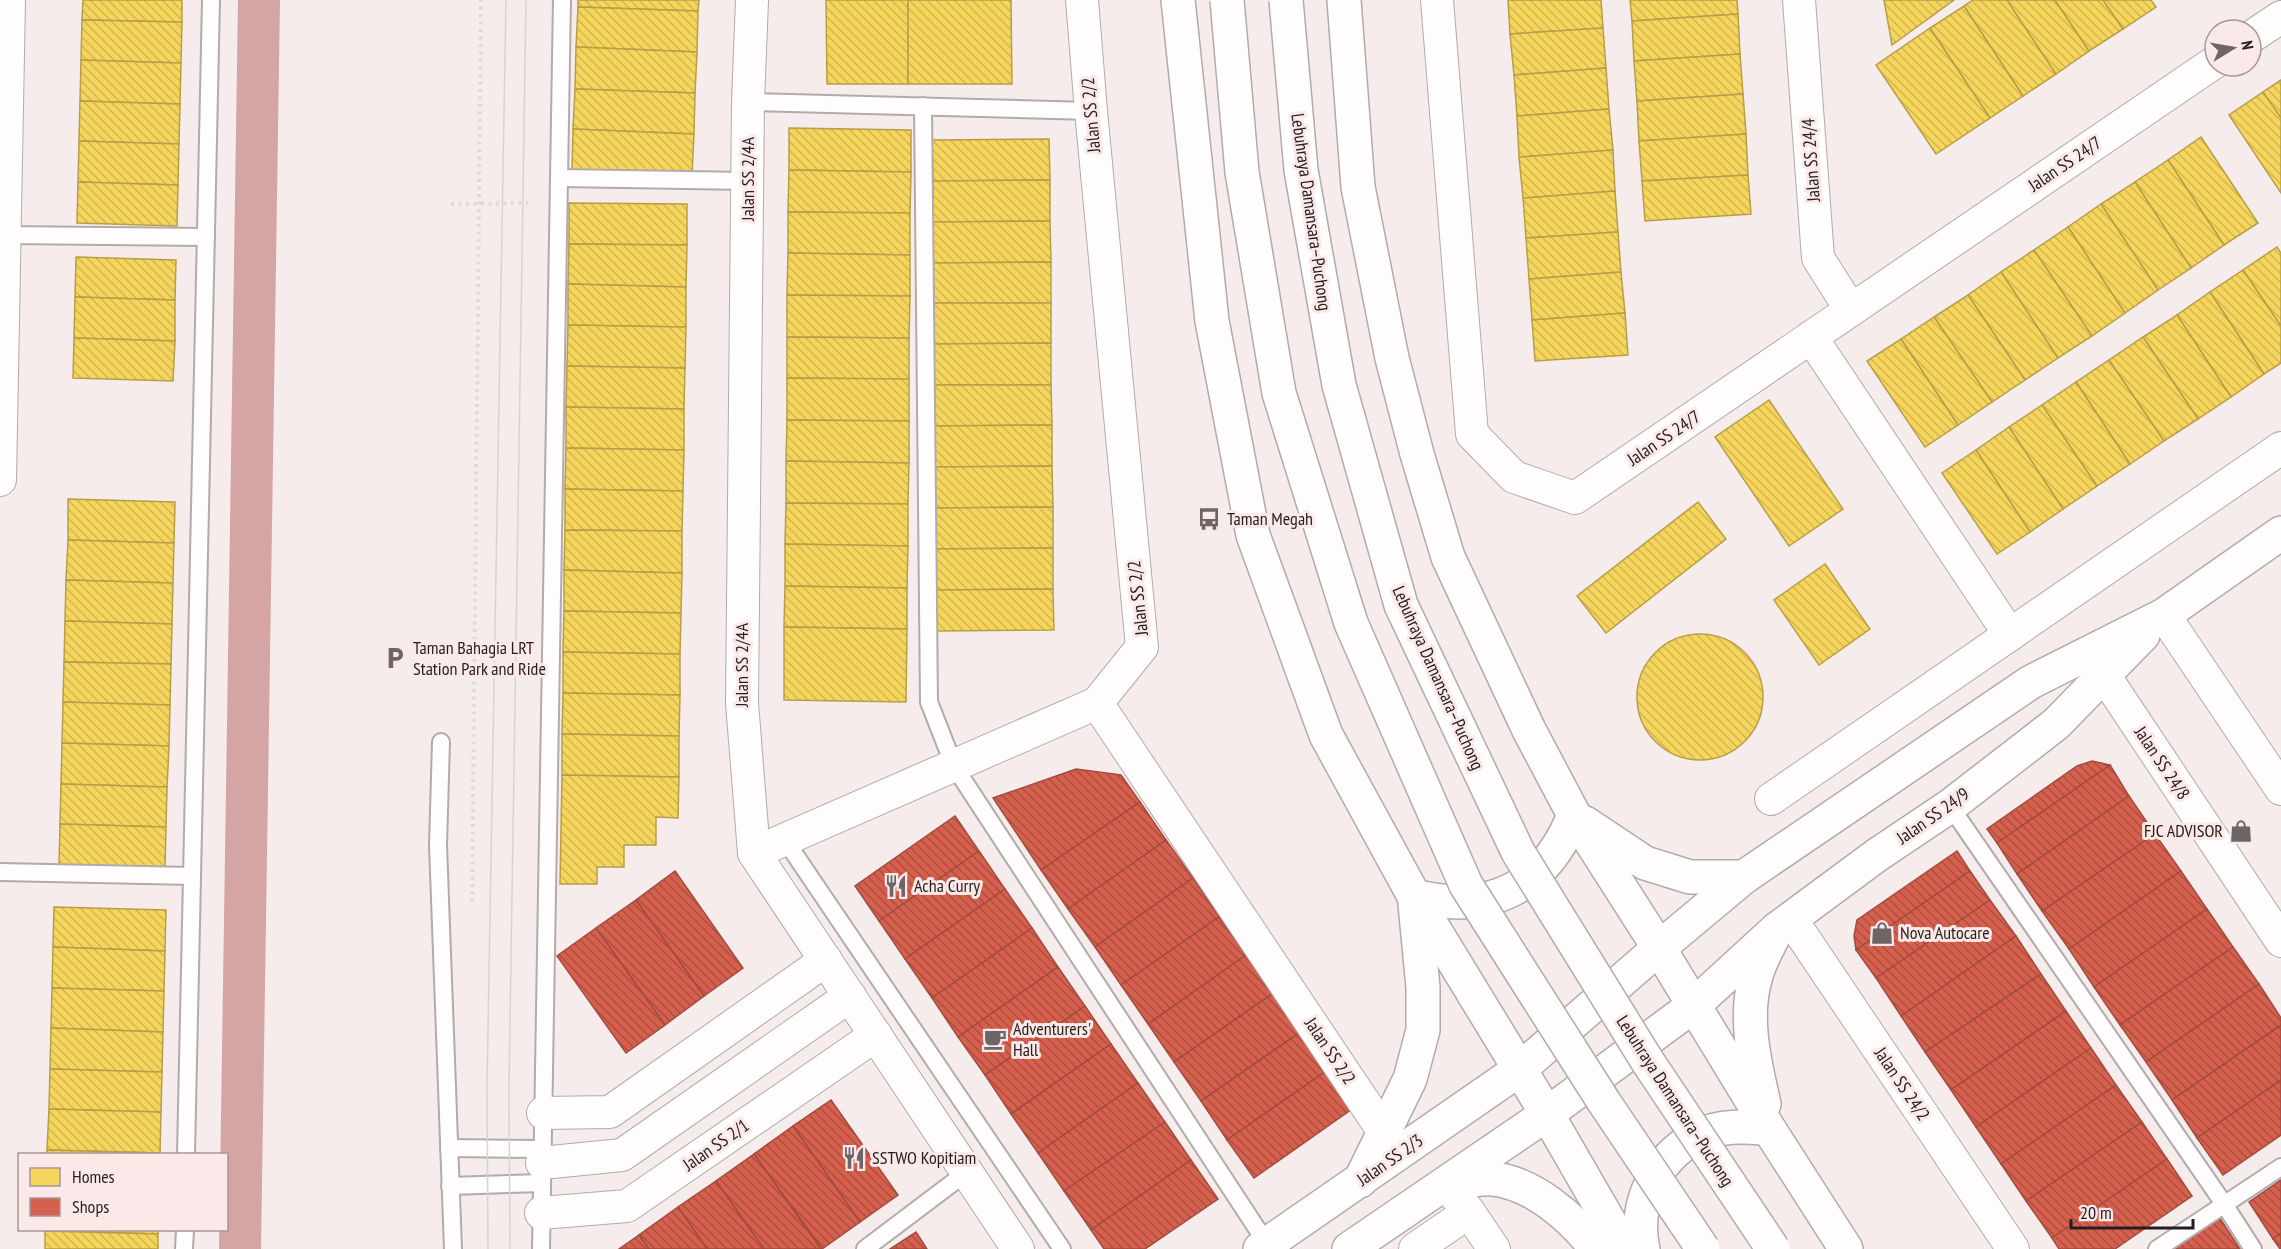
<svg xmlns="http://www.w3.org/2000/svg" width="2281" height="1249" font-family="'PT Sans Narrow',sans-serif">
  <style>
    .homes { fill: url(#homes-back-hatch); stroke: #b79e49; stroke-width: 1.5 }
    .shops { fill: url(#shops-back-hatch); stroke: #a14c3f; stroke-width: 1.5 }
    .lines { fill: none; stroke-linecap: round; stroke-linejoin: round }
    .canal { stroke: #d4a5a2; stroke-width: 42 }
    .service-casing { stroke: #b2abab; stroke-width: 20 }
    .minor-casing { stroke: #b2abab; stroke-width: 34 }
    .tertiary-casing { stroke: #b2abab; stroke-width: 36 }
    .secondary-casing { stroke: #b2abab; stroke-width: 36 }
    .motorway-casing { stroke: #b2abab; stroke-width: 36 }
    .path { stroke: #dddbdb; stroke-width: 4; stroke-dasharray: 3 4.5; stroke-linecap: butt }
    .service { stroke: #fefcfc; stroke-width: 16 }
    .minor { stroke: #fefcfc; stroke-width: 32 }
    .tertiary { stroke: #fefcfc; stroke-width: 33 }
    .secondary { stroke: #fefcfc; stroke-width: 33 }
    .motorway { stroke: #fefcfc; stroke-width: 33 }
    .tram { stroke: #d7d4d4; stroke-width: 1.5 }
    .motorway-bridge-casing { stroke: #b2abab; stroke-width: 36; stroke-linecap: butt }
    .motorway-bridge { stroke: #fefcfc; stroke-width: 33 }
    .labels { text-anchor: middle; stroke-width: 6; stroke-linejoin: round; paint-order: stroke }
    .street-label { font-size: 18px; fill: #241e1e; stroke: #fae9e8 }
    .poi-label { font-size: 18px; fill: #241e1e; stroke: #fae9e8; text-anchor: start }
  </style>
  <defs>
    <pattern id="homes-back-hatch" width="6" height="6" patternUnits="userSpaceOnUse" patternTransform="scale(1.5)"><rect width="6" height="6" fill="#f6d55c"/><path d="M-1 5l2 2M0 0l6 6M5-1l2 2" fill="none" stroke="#d3b650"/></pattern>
    <pattern id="shops-back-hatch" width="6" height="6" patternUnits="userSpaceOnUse" patternTransform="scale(1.5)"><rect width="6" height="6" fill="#d6604d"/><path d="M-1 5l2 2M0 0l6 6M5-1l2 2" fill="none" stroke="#ad4f3f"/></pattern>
  </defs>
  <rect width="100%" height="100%" fill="#f6ecec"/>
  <g class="homes">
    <polygon points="83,0 182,0 182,22 82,20"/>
    <polygon points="578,0 699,0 698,11 578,7"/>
    <polygon points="826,0 908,0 908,84 827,84"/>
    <polygon points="908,0 1011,0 1012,84 908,84"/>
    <polygon points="1508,0 1601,0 1603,28 1510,34"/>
    <polygon points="1630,0 1737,0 1738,14 1632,21"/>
    <polygon points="1884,0 1954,0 1892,45"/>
    <polygon points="1973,0 2007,0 2056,74 2023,96 1964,6"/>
    <polygon points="2007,0 2055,0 2089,51 2056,74"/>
    <polygon points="2055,0 2103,0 2123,29 2089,51"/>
    <polygon points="2103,0 2151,0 2156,7 2123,29"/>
    <polygon points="1964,6 2023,96 1990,118 1930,28"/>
    <polygon points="578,7 698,11 697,52 576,47"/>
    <polygon points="1738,14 1740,54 1634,61 1632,21"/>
    <polygon points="82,20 182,22 181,63 81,60"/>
    <polygon points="1603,28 1606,68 1514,75 1510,34"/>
    <polygon points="1930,28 1990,118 1936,154 1876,65"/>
    <polygon points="576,47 697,52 695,93 575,89"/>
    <polygon points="1740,54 1743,94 1637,101 1634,61"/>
    <polygon points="81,60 181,63 180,104 80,101"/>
    <polygon points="1606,68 1609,109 1517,116 1514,75"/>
    <polygon points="2281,80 2281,118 2263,92"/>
    <polygon points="575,89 695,93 694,134 573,129"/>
    <polygon points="2263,92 2281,118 2281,193 2229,115"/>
    <polygon points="1743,94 1746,134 1639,141 1637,101"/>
    <polygon points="80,101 180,104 179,144 79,141"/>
    <polygon points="1609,109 1613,150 1519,157 1517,116"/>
    <polygon points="789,128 911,130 911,172 789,170"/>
    <polygon points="573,129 694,134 692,175 572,171"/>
    <polygon points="1746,134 1748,175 1642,181 1639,141"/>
    <polygon points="2201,137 2258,223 2224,245 2168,160"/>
    <polygon points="1049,139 1050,180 933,181 932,140"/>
    <polygon points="79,141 179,144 178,185 78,182"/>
    <polygon points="1613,150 1615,191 1523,198 1519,157"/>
    <polygon points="2168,160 2224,245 2191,268 2135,182"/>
    <polygon points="789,170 911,172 910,213 788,212"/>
    <polygon points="1748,175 1751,214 1645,221 1642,181"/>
    <polygon points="1050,180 1050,221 933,222 933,181"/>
    <polygon points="78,182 178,185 177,226 77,223"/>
    <polygon points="2135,182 2191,268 2158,290 2101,204"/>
    <polygon points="1615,191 1618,232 1526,238 1523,198"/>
    <polygon points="569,203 687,204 687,245 569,244"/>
    <polygon points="2101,204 2158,290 2125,313 2068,227"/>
    <polygon points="788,212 910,213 910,255 788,253"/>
    <polygon points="1050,221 1051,262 933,263 933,222"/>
    <polygon points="2068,227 2125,313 2092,336 2034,250"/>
    <polygon points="1618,232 1621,272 1529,279 1526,238"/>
    <polygon points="569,244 687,245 686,287 568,284"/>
    <polygon points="2277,247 2281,253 2281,326 2243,270"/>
    <polygon points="2034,250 2092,336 2058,358 2001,272"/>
    <polygon points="788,253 910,255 910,296 787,295"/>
    <polygon points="76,257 176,260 175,300 75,297"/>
    <polygon points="1051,262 1051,303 933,303 933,263"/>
    <polygon points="2243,270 2281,326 2281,363 2264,374 2210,292"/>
    <polygon points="1621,272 1625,313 1532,320 1529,279"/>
    <polygon points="2001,272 2058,358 2025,380 1968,295"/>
    <polygon points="568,284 686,287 686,327 568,325"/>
    <polygon points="2210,292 2264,374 2231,397 2177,315"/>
    <polygon points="787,295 910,296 909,338 787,337"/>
    <polygon points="1968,295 2025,380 1992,402 1934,317"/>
    <polygon points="75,297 175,300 175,341 74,338"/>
    <polygon points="933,303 1051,303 1051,343 934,344"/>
    <polygon points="1625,313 1628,355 1535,361 1532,320"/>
    <polygon points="2177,315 2231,397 2198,419 2143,337"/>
    <polygon points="1934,317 1992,402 1958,425 1901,339"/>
    <polygon points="568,325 686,327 685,368 567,366"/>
    <polygon points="787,337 909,338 909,379 787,378"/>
    <polygon points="2143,337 2198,419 2164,441 2109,360"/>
    <polygon points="74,338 175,341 173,381 73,378"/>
    <polygon points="1901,339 1958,425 1925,447 1867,361"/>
    <polygon points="1051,343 1051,385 934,385 934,344"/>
    <polygon points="2109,360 2164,441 2130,464 2076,382"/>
    <polygon points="567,366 685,368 684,409 566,407"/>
    <polygon points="787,378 909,379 909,421 787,420"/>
    <polygon points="2076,382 2130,464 2097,486 2042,405"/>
    <polygon points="934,385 1051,385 1052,425 935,426"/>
    <polygon points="1769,400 1843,509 1789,546 1715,437"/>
    <polygon points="2042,405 2097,486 2063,509 2009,427"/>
    <polygon points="566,407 684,409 684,450 566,448"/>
    <polygon points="787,420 909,421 909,463 786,461"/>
    <polygon points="1052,425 1052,466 935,467 935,426"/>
    <polygon points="2009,427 2063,509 2030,532 1976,450"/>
    <polygon points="566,448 684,450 683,491 565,489"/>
    <polygon points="1976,450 2030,532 1997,554 1942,473"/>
    <polygon points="786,461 909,463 908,504 786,503"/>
    <polygon points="1052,466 1053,507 935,508 935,467"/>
    <polygon points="565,489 683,491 682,531 565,530"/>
    <polygon points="68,499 175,502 174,543 68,540"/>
    <polygon points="1698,502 1726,539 1606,633 1577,596"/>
    <polygon points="786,503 908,504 908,546 785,544"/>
    <polygon points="1053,507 1053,548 935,549 935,508"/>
    <polygon points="565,530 682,531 682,573 564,570"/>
    <polygon points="68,540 174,543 173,583 66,580"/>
    <polygon points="785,544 908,546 907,588 785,586"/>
    <polygon points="1053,548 1053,589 936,590 935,549"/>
    <polygon points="1825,564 1870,629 1819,665 1774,600"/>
    <polygon points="564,570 682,573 681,613 564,611"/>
    <polygon points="66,580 173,583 172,624 65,621"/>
    <polygon points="785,586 907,588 907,629 784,627"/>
    <polygon points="1053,589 1054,630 936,631 936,590"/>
    <polygon points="564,611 681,613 680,654 563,652"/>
    <polygon points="65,621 172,624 171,664 64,662"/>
    <polygon points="784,627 907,629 906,702 784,700"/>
    <circle cx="1700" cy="697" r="63"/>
    <polygon points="563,652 680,654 680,695 563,693"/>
    <polygon points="64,662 171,664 170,705 63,702"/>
    <polygon points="563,693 680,695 679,736 562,734"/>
    <polygon points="63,702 170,705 169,746 62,743"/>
    <polygon points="562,734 679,736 679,777 562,775"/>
    <polygon points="62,743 169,746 167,787 61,784"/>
    <polygon points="562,775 679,777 678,818 656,817 656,845 624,845 624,867 597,867 597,884 560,884"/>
    <polygon points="61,784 167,787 166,827 60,824"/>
    <polygon points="60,824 166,827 165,868 59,865"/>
    <polygon points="54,907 166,910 165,951 53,947"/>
    <polygon points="53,947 165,951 164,991 52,988"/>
    <polygon points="52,988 164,991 163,1032 51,1028"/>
    <polygon points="51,1028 163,1032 162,1072 50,1069"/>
    <polygon points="50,1069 162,1072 161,1112 49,1109"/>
    <polygon points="49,1109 161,1112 160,1153 47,1150"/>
    <polygon points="47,1150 160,1153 160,1154 47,1154"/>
    <polygon points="46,1230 158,1230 158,1234 45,1231"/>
    <polygon points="45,1231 158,1234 158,1249 45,1249"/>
  </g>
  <g class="shops">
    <polygon points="2092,761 2110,765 1997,843 1987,829 2077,766"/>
    <polygon points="2110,765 2129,796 2017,874 1997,843"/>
    <polygon points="1076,769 1121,775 1140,802 1041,870 993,798"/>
    <polygon points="2129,796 2155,834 2042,911 2017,874"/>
    <polygon points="1140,802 1166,840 1068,909 1041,870"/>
    <polygon points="955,816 979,851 879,921 855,886"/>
    <polygon points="2155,834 2181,871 2069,949 2042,911"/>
    <polygon points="1166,840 1193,878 1095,947 1068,909"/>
    <polygon points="979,851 1005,889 905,959 879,921"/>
    <polygon points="1957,851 1970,871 1856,950 1854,936 1857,920"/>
    <polygon points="675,871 743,968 704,996 636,900"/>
    <polygon points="1970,871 1990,900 1876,978 1856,950"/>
    <polygon points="2181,871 2207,909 2094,987 2069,949"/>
    <polygon points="1193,878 1219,917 1121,985 1095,947"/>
    <polygon points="1005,889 1032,928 932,998 905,959"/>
    <polygon points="636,900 704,996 665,1025 596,928"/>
    <polygon points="1990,900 2016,936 1901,1016 1876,978"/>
    <polygon points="2207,909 2233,947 2120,1025 2094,987"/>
    <polygon points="1219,917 1246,955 1148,1024 1121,985"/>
    <polygon points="596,928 665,1025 626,1053 557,956"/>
    <polygon points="1032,928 1058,967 958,1037 932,998"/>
    <polygon points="2016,936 2041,974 1925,1052 1901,1016"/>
    <polygon points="2233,947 2259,984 2146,1062 2120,1025"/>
    <polygon points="1246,955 1272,994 1174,1062 1148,1024"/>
    <polygon points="1058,967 1085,1006 985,1075 958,1037"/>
    <polygon points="2041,974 2066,1011 1951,1090 1925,1052"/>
    <polygon points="2259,984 2281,1018 2281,1025 2172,1100 2146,1062"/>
    <polygon points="1272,994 1299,1033 1201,1101 1174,1062"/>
    <polygon points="1085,1006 1111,1044 1011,1114 985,1075"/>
    <polygon points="2066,1011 2091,1048 1976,1127 1951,1090"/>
    <polygon points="2281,1025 2281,1080 2197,1138 2172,1100"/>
    <polygon points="1299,1033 1326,1071 1227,1140 1201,1101"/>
    <polygon points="1111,1044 1138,1083 1038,1153 1011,1114"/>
    <polygon points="2091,1048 2116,1085 2001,1164 1976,1127"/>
    <polygon points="1326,1071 1352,1109 1254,1178 1227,1140"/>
    <polygon points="2281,1080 2281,1135 2223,1175 2197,1138"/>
    <polygon points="1138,1083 1165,1122 1064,1191 1038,1153"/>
    <polygon points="2116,1085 2142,1122 2026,1201 2001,1164"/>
    <polygon points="831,1100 898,1195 860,1222 793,1126"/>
    <polygon points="1165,1122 1191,1160 1091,1230 1064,1191"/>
    <polygon points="2142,1122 2167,1159 2052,1238 2026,1201"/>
    <polygon points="793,1126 860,1222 822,1249 754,1154"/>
    <polygon points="754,1154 821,1249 764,1249 716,1181"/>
    <polygon points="2167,1159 2192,1196 2115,1249 2059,1249 2052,1238"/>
    <polygon points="1191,1160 1218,1199 1145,1249 1104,1249 1091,1230"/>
    <polygon points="2281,1180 2281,1233 2273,1239 2249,1202"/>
    <polygon points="716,1181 764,1249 707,1249 678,1207"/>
    <polygon points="678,1207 707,1249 649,1249 639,1235"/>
    <polygon points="2219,1217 2240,1249 2170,1249"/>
    <polygon points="916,1232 927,1249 890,1249"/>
    <polygon points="2281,1233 2281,1249 2280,1249 2273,1239"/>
    <polygon points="639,1235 649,1249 619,1249"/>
  </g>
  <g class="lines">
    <polyline class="canal" points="240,1249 259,0"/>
    <g class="service-casing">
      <g id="service">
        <polyline points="748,102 1091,111"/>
        <polyline points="923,106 929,702 954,766 1267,1244"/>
        <polyline points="559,178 748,181"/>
        <polyline points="5,235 206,237"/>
        <polyline points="441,742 438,845 453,1249"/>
        <polyline points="1950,806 2224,1204 2253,1249"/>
        <polyline points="785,840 1062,1249"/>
        <polyline points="0,872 192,876"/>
        <polyline points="449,1148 543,1149"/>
        <polyline points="186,1154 211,0"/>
        <polyline points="450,1186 542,1183"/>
        <polyline points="184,1249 185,1230"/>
        <polyline points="541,1249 562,0"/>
        <polyline points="865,1249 967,1172"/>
        <polyline points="2157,1249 2281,1167"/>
      </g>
    </g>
    <g class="minor-casing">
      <g id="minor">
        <polyline points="752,0 748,102 742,703 754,853 1018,1249"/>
        <polyline points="1437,0 1472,434 1514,477 1575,498 2215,62"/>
        <polyline points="1799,0 1818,258 1851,310"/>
        <polyline points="2251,37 2281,17"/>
        <polyline points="1811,337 2010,635"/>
        <polyline points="0,480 9,0"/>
        <polyline points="2164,615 2281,789"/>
        <polyline points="2104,675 2281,941"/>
        <polyline points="1097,703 1384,1132"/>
        <polyline points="1771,799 2281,448"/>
        <polyline points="754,853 1097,703 1142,647 1091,111 1082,0"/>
        <polyline points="1791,919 2013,1249"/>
        <polyline points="543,1113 610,1112 826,960"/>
        <polyline points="542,1163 622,1155 850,996"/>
        <polyline points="1446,1184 1469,1212 1494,1249"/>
        <polyline points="541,1213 627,1206 876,1035"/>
        <polyline points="1415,1249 1469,1212"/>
      </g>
    </g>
    <g class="tertiary-casing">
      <g id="tertiary">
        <polyline points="1659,948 1744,877 2031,682 2164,615 2281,533"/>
        <polyline points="1693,1006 1777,929 1877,855 1950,806 2056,724 2143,635"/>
      </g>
    </g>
    <g class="secondary-casing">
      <g id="secondary">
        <polyline points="1260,1249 1520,1069 1659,948"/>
        <polyline points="1349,1249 1547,1114 1693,1006"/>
      </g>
    </g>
    <g class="motorway-casing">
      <g id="motorway">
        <polyline points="1178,0 1212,321 1253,535 1326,735 1414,896 1547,1114 1625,1249"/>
        <polyline points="1344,0 1358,187 1392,358 1417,454 1448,557 1529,730 1574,815 1659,948 1769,1129 1846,1249"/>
        <polyline points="1585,823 1645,863 1690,877 1744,877"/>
        <path d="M1414,896C1489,915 1545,888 1574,815"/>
        <path d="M1764,1104C1755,1064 1743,1017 1756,976C1760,960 1770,944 1777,929"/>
        <polyline points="1360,1181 1410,1079 1423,1030 1423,987 1415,904"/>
        <path d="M1446,1184C1461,1182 1479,1178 1493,1179C1533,1183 1573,1218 1596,1249"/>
        <path d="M1643,1249C1632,1202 1660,1151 1705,1133C1726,1125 1748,1126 1769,1129"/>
      </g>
    </g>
    <g class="path">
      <polyline points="451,204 528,203"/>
      <polyline points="472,902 481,0"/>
    </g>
    <use href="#service" class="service"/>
    <use href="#minor" class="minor"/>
    <use href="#tertiary" class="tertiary"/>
    <use href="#secondary" class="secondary"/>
    <use href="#motorway" class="motorway"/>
    <g class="tram">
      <polyline points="488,1249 487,1087 506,0"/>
      <polyline points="510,1249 509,1087 526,0"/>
    </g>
    <g class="motorway-bridge-casing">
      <g id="motorway-bridge">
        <polyline points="1227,0 1242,172 1279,393 1351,623 1466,885 1604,1102 1703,1249"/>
        <polyline points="1286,0 1301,170 1339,385 1401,605 1518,852 1648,1062 1773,1249"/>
      </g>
    </g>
    <use href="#motorway-bridge" class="motorway-bridge"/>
  </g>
  <defs>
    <g id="bus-bare" transform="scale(1.8)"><path d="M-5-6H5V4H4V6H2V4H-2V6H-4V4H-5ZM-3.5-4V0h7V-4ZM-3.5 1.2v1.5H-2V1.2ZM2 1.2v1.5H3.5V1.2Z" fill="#6e6666" stroke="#fae9e8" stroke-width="2.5" paint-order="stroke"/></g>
    <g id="parking-bare" transform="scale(1.8)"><path d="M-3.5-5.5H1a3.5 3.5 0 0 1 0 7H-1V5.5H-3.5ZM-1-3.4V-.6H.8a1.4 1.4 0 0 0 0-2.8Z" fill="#6e6666" stroke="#fae9e8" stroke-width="2.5" paint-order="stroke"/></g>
    <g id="shop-bare" transform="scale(1.8)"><path d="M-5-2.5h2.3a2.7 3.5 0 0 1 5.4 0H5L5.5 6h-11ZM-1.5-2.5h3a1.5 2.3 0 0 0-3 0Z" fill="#6e6666" stroke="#fae9e8" stroke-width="2.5" paint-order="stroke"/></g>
    <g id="restaurant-bare" transform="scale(1.8)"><path d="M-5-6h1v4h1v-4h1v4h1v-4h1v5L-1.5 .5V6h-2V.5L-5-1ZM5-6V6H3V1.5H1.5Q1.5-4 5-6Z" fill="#6e6666" stroke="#fae9e8" stroke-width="2.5" paint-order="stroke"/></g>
    <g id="cafe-bare" transform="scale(1.8)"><path d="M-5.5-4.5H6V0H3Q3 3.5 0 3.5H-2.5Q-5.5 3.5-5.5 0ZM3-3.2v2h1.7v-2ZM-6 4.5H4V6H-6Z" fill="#6e6666" stroke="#fae9e8" stroke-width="2.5" paint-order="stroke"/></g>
  </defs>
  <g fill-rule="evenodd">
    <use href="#bus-bare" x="1209" y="519"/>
    <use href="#parking-bare" x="395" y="658"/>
    <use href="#shop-bare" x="2241" y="831"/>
    <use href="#restaurant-bare" x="896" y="886"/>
    <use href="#shop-bare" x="1882" y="933"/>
    <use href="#cafe-bare" x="995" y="1039"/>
    <use href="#restaurant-bare" x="854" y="1158"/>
  </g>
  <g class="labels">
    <g class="street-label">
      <text transform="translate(1091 115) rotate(-95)" y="6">Jalan SS 2/2</text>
      <text transform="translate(1811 160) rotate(-94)" y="6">Jalan SS 24/4</text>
      <text transform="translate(2065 164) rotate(-34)" y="6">Jalan SS 24/7</text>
      <text transform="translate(748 179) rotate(-90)" y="6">Jalan SS 2/4A</text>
      <text transform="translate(1311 212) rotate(82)" y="6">Lebuhraya Damansara–Puchong</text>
      <text transform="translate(1664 438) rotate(-34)" y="6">Jalan SS 24/7</text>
      <text transform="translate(1138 598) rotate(-96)" y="6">Jalan SS 2/2</text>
      <text transform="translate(742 665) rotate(-90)" y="6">Jalan SS 2/4A</text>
      <text transform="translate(1438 678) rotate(66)" y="6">Lebuhraya Damansara–Puchong</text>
      <text transform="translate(2162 763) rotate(56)" y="6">Jalan SS 24/8</text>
      <text transform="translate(1933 816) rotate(-35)" y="6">Jalan SS 24/9</text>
      <text transform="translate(1330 1051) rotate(56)" y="6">Jalan SS 2/2</text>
      <text transform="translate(1902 1084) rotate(56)" y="6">Jalan SS 24/2</text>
      <text transform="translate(1675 1101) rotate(57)" y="6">Lebuhraya Damansara–Puchong</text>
      <text transform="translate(716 1145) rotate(-35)" y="6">Jalan SS 2/1</text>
      <text transform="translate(1390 1160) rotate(-35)" y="6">Jalan SS 2/3</text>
    </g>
    <g class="poi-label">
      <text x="1227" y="525">Taman Megah</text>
      <text x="413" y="654">Taman Bahagia LRT<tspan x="413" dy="21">Station Park and Ride</tspan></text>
      <text x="2223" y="837" text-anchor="end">FJC ADVISOR</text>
      <text x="914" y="892">Acha Curry</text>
      <text x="1900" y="939">Nova Autocare</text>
      <text x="1013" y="1035">Adventurers'<tspan x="1013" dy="21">Hall</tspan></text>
      <text x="872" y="1164">SSTWO Kopitiam</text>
    </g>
  </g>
  <rect x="18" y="1153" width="210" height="78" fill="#fae9e8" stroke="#a49897" stroke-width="1.5"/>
  <rect x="30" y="1168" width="30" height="18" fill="#f6d55c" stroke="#a49897" stroke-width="1.5"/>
  <text x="72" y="1183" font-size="18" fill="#241e1e">Homes</text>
  <rect x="30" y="1198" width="30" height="18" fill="#d6604d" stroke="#a49897" stroke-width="1.5"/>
  <text x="72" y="1213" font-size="18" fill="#241e1e">Shops</text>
  <g transform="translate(2233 48) rotate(79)"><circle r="28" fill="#fae9e8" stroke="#a49897" stroke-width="1.5"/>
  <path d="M0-4.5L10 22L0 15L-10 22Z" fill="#6e6666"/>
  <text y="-9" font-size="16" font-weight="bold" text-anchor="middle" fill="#241e1e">N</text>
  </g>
  <path d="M2071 1219v9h122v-9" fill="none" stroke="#241e1e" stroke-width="3"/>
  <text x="2080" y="1219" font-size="18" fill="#241e1e" stroke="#fae9e8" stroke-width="4.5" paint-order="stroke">20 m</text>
</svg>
